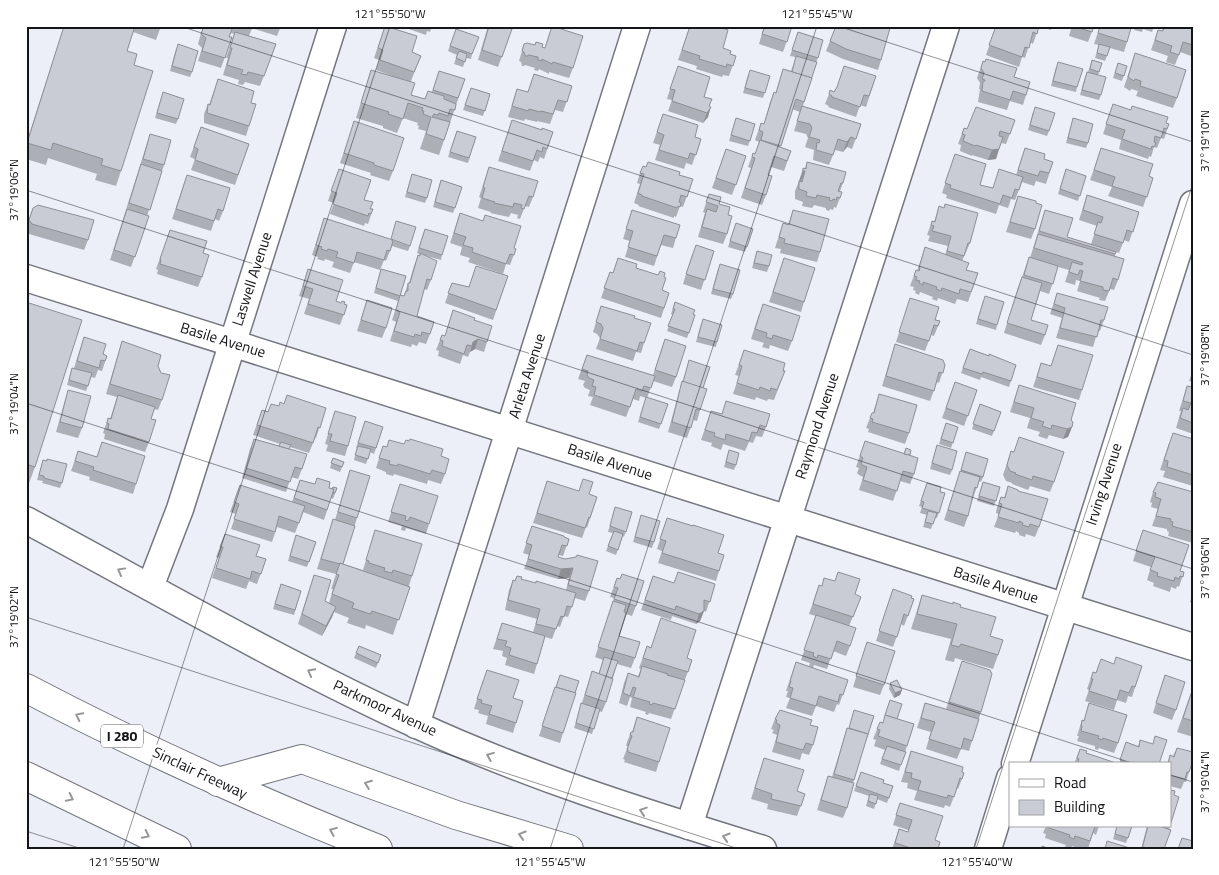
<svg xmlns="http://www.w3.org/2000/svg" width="1219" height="875" font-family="'Titillium Web',sans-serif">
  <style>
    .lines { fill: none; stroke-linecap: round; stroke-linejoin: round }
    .minor-casing { stroke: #73767e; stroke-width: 29 }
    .highway-casing { stroke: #73767e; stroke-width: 30 }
    .minor { stroke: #fff; stroke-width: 26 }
    .highway { stroke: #fff; stroke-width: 28 }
    .wall { fill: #adafb7 }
    .shaded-wall { fill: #8d8f95 }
    .building { fill: #c9ccd5; stroke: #8d8f95 }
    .oneway { stroke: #959697 }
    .ticks { fill: none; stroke: #141518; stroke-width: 1; stroke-opacity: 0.45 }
    .labels { text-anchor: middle; stroke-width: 5; stroke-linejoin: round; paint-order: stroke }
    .shield { fill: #fff; stroke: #5a5b5d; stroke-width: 1 }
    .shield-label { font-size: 14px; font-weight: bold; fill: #141518 }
    .street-label { font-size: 15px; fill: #141518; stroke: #fff }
    .neatline { fill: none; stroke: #141518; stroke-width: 2 }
    .ticks-label { font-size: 12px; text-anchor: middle; fill: #141518 }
  </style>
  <rect width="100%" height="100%" fill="#eceff8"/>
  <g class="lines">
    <g class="minor-casing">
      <g id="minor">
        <polyline points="26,278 1193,647"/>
        <path d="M26,520C155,589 282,663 415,724C527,776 646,813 763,849"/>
        <polyline points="150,587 180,509 333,26"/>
        <polyline points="416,725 637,26"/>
        <polyline points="1015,764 1193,204"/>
        <polyline points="689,826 946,26"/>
        <polyline points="988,849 1010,778"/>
      </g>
    </g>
    <g class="highway-casing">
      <g id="highway">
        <path d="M26,688C140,748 258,801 378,849"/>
        <polyline points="26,776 177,849"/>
        <polyline points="218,782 302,759 456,815 569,849"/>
      </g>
    </g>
    <use href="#minor" class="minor"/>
    <use href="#highway" class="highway"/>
  </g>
  <g class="wall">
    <polygon points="64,26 161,26 156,40 133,32 127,51 134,65 121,171 116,186 95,180 97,174 48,158 46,165 26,159 26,144"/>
    <polygon points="203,26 227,28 228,26 281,26 277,36 252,28 249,36 276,44 260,86 245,82 243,85 238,84 239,80 223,75 228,58 226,58 234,34 231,33 229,37 232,37 221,68 198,61 202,48 198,44"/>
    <polygon points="385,26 412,52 421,56 411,81 411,95 425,99 428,91 432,92 439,71 465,79 439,155 420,149 426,131 418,129 419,126 417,125 418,123 403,118 397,133 383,128 383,126 356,118 371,70 395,77 376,70 379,60 374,58"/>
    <polygon points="400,26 432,26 430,32 427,31 426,35"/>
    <polygon points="488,26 513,26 498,67 478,60"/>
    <polygon points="552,26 573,68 569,78 549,72 549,74 539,69 538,71 534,70 535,68 525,65 524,66 522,66 521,62 519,61 524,44 545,48"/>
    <polygon points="690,26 723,48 730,54 736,56 729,76 723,75 722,77 696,69 697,66 678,60"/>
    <polygon points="764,26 792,26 783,52 759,44"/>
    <polygon points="836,26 881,60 878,70 843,59 826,51"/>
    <polygon points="996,26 1039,26 1033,44 1030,42 1025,58 1022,57 1019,67 986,55"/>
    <polygon points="1045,26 1052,26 1051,30 1044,28"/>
    <polygon points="1072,26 1094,26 1088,42 1069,36"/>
    <polygon points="1100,26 1129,26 1127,42 1124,52 1110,48 1105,61 1095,58 1099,45 1094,44"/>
    <polygon points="1134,26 1154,26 1152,32 1143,29 1142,32 1134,30 1135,27"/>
    <polygon points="1164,26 1193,26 1193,52 1191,56 1180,52 1175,65 1166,62 1168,56 1151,50 1158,30 1162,31"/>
    <polygon points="456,29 472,54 471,59 466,58 463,67 454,64 457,55 448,51"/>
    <polygon points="798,32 823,40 803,106 861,124 852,149 847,147 843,152 835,150 829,165 813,160 814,150 805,147 808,138 806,134 794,131 800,112 792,109 780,147 791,151 784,171 771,167 768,175 766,195 762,205 741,198 751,168 748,167 753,153 755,154 759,142 755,140 761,123 764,124 770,102 774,92 776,93 783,69 791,71 796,57 790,56"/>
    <polygon points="176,49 192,72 190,77 170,71"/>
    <polygon points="1092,60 1102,63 1098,75 1101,95 1099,100 1080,95 1085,77 1087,72 1088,72"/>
    <polygon points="983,61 1014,77 1026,95 1023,105 1010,101 1007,110 978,102 980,89 979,89 980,83 977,78"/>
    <polygon points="1118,63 1127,66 1122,81 1113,78"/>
    <polygon points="1132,63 1177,98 1173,108 1136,96 1138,91 1131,89 1130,91 1124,87"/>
    <polygon points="1056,67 1077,87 1076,92 1051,86"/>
    <polygon points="534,74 572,86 563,112 555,110 550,124 537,121 537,122 525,119 524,121 508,117 517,89 528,92"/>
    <polygon points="748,75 770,76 763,98 743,93"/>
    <polygon points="674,76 704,97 709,106 708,117 703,123 668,111 672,100 667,99"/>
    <polygon points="876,76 866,107 860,105 856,117 828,107 829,106 825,104 829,94 834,92"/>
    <polygon points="218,79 251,103 249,126 246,136 204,123 204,114 208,104 209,105"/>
    <polygon points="471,88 490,94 483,116 463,110"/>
    <polygon points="161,98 178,119 176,124 155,118"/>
    <polygon points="1113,104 1169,124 1164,139 1161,138 1157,148 1154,147 1151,157 1149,156 1148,159 1119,149 1121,140 1103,134"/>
    <polygon points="1033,112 1049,131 1047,136 1028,130"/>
    <polygon points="663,114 695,137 701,139 692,165 686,163 684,169 655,160 660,145 653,143"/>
    <polygon points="736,118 755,124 748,146 729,141"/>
    <polygon points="1073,118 1088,143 1086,148 1066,143"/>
    <polygon points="512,120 542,130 553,132 544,159 540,157 538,162 534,160 530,171 498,161"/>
    <polygon points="1015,120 1006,144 1001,143 996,159 988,160 972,155 972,156 960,151 961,145 958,144 964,128 967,129"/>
    <polygon points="201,127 249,144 235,185 191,170 195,159 190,157"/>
    <polygon points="351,131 393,171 389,181 370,175 371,173 340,163"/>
    <polygon points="457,131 476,137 468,163 448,157"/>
    <polygon points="150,134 164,165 147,216 149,216 131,267 110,260"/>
    <polygon points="1025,148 1044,159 1053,162 1046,184 1036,181 1034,186 1022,182 1015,200 1011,199 1008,208 999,205 996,214 946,198 947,195 942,193 955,154 980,185 992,188 1016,175"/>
    <polygon points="726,149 746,156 732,195 712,188"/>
    <polygon points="1098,158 1153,178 1143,207 1108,196 1112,187 1090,180"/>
    <polygon points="807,162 843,183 840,191 840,198 836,208 834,207 833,210 830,209 829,211 826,210 826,208 814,205 812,208 802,206 803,202 795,199 795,191 799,181 801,181 799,181 800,178 803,168 805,168"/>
    <polygon points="489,167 533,197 529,207 525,206 520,219 517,218 518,215 511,213 509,217 490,213 491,212 478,208 481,198 479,197"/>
    <polygon points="339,169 364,200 370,209 373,209 368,224 365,223 364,226 330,214 334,203 328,201"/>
    <polygon points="1066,169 1086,176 1078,201 1058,194"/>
    <polygon points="640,173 679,175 693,179 683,207 680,206 676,217 674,216 674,218 638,206 639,205 634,203 640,184 637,183"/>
    <polygon points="412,174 427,198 425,203 405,197"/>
    <polygon points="187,175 223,211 219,221 215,219 211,231 172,219"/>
    <polygon points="441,180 462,187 453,213 433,207"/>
    <polygon points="709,194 719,204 727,234 723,244 698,237 705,213 703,212"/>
    <polygon points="1087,195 1139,212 1129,242 1124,240 1119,253 1116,252 1115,256 1118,280 1114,290 1110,289 1105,301 1099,300 1100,298 1077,291 1080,281 1076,280 1075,285 1065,282 1069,270 1058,267 1049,294 1040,291 1031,320 1045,335 1041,345 1004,333 1018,287 1022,277 1029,257 1030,258 1045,210 1067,237 1091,244 1097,226 1079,220"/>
    <polygon points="1018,196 1036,203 1035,229 1031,239 1006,232"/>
    <polygon points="945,204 970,243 962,261 966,270 978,273 968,302 957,299 955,304 938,298 937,301 932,299 933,297 920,292 919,295 915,293 916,291 913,290 914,287 910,286 916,270 917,271 925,247 945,255 948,246 928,241 930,236 927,235 932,221 934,222 939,206 944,208"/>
    <polygon points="33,208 88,240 84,250 29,234 26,231 26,229"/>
    <polygon points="632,210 676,238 673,248 661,245 654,266 625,257 630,241 623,239"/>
    <polygon points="793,210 820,252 817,262 780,253 781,249 775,248 783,223 788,225"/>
    <polygon points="460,213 516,249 510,265 506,264 503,274 468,262 470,258 460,255 462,247 450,243"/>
    <polygon points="324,218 410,246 408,251 392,246 386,261 384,260 380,270 354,262 350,273 332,267 334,262 325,259 324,261 317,259 318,257 312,255"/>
    <polygon points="736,223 753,229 745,252 728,247"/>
    <polygon points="170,230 203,253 202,277 198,287 157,274 158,270 156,269"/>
    <polygon points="423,234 442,255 441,260 423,255 431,280 427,290 424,289 417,316 430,334 426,344 419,342 417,346 412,344 411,347 390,341 396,322 392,320 397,305 400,295 404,296 408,283 409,283 414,266 418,255 419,256 420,254 417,253"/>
    <polygon points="714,251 701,290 683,284 692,255"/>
    <polygon points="757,251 769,266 767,272 752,268"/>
    <polygon points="784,258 804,302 801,312 769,302"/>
    <polygon points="636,268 664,277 662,290 669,293 661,318 601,298 610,272 613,273"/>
    <polygon points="308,269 336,301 347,305 340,325 304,314 309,299 299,296"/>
    <polygon points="381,269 406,276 398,301 374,293"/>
    <polygon points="718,269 733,294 731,299 711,294"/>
    <polygon points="508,276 493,320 445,303 452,283 468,287"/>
    <polygon points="1057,293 1104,320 1100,331 1098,330 1093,347 1056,338 1062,318 1050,314"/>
    <polygon points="367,300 386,328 382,338 357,331"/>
    <polygon points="983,301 997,325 996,330 976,324"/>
    <polygon points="26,302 35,467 28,486 26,486"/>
    <polygon points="675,302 695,315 687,338 667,331 673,314 671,314"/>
    <polygon points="601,306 634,318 644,343 641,353 636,352 633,361 596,349 600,338 597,334 593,332"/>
    <polygon points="907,308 940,321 934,336 931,335 925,351 896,342"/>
    <polygon points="453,310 474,320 487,342 484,352 475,349 470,352 468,357 463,355 460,364 438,356 439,351 436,350 442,335 445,336"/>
    <polygon points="759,314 792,341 788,351 770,345 769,349 762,347 764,343 751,339"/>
    <polygon points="701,324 717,342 716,347 696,342"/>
    <polygon points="84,337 103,354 107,356 102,371 98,370 95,378 91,377 86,391 67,385 72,368 74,368"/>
    <polygon points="665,339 676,377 672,387 653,381 647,398 668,404 659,429 638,422 646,398 640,396 639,401 633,399 626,417 590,405 593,397 588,396 590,390 585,388 583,385 585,381 578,379 587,355 653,375"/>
    <polygon points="122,341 158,366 162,400 158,410 154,409 151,419 149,442 145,452 104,439 105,434 103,433 108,418 110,419 117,397 106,394"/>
    <polygon points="895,344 945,365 939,383 937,382 930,401 882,386"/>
    <polygon points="1058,345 1082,390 1079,400 1033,387 1041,363 1051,366"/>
    <polygon points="970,349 1016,365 1009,387 981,377 980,380 961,373"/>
    <polygon points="744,350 785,371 774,400 768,399 767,401 756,397 755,400 733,394 739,376 735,375"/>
    <polygon points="1193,370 1193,382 1189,381"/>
    <polygon points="682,381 703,388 700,410 697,421 693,420 687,438 668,432 679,392"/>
    <polygon points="955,382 977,390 964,426 942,418"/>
    <polygon points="1019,385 1071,420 1072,427 1068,437 1063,439 1049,435 1047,439 1038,436 1040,432 1027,428 1030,418 1010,412"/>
    <polygon points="1187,386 1193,387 1193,434 1176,428 1181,411 1179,411"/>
    <polygon points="68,390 82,428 78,438 56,432 65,400"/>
    <polygon points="879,394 909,433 905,444 868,432 869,429 866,428 872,413 873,413"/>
    <polygon points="726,401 766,427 762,437 756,436 753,443 749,442 745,451 723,444 721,450 711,446 712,443 701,440 711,411 722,414"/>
    <polygon points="284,404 326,408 316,438 315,438 309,453 290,447 289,449 302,469 298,479 291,477 286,492 242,478 250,449 254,439 279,446 280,444 253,435 262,410 268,411"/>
    <polygon points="980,404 1001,412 992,436 972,429"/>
    <polygon points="335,411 348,446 345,456 326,451 328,445 325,444"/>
    <polygon points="365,421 383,427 374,454 370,452 366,464 354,460 357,448 356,448"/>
    <polygon points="946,423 958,427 951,448 939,444"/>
    <polygon points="1193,439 1193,486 1163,477 1165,471 1160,470 1169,443"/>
    <polygon points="865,441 904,454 906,448 910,455 914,474 910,484 900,481 893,501 859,490 863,477 859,475 857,473 859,468 856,467"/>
    <polygon points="102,442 136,484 133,494 89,480 90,477 71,471 78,451 97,457"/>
    <polygon points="937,445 952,470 950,475 930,469"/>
    <polygon points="383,446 441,456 445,474 441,484 428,480 427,484 394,474 393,476 386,474 386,472 376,468"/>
    <polygon points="729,450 736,465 734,470 724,467"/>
    <polygon points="1011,451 1054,482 1050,492 1030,486 1028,490 1012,484 1012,483 1006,481 1003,475"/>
    <polygon points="333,458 344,462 340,472 330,468"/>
    <polygon points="965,458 983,477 981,482 979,481 973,498 968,516 964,527 944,520"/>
    <polygon points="43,460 62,483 60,488 42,483 43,481 37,480"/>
    <polygon points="350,470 357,518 343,564 366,571 363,570 375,530 412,576 393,635 366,625 365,629 347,623 349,618 334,612 332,617 322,636 298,624 314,575 325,601 329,603 333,589 331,589 336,574 317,569 330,529 333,519 335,520"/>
    <polygon points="300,480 332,489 337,488 333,499 331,498 324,520 303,512 295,533 277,527 272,542 231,529 236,514 230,512 240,485 292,502"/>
    <polygon points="983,482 1000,487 994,506 977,501"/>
    <polygon points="927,483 940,492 945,493 937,518 935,517 931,529 923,527 927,515 920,513 922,507 919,506"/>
    <polygon points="1008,486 1018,491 1039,527 1035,537 1026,534 1025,537 1019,535 1019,533 1016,531 1015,533 994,527 999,514 996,513 997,507 1001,497 1004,498"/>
    <polygon points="544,491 589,494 597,497 587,528 586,527 582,538 533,523"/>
    <polygon points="1153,492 1193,492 1193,543 1168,536 1169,532 1167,531 1167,529 1152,526 1158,509 1151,507 1152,503 1150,502"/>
    <polygon points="397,494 429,524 426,534 406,528 405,531 401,530 402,526 388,522"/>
    <polygon points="615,507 632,512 624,537 623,536 616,555 606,551 613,533 608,532"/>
    <polygon points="667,518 693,526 718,553 719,571 716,581 658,563 662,551 657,549"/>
    <polygon points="640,520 654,542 652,548 633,542"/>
    <polygon points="532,526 569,539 563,556 559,555 558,557 589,591 585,601 575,598 568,617 564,616 560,627 557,626 552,639 545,637 534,674 505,665 507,658 502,656 503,651 493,649 502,623 533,632 537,619 505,610 509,590 513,580 515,581 517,576 521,579 535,583 566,590 569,578 558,579 524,569 529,555 523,553"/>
    <polygon points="1143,530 1180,571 1184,572 1179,587 1177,586 1176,589 1171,587 1170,592 1153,586 1154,583 1147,580 1151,567 1133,561"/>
    <polygon points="225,534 256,556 266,559 257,584 249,581 246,589 212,578 219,558 216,557"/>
    <polygon points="296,535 316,542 307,567 288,561"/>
    <polygon points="653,576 674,583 715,584 706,612 704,611 700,621 696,624 672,616 671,620 641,610"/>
    <polygon points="617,578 636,606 632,616 626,614 619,636 635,658 631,668 617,664 606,702 602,712 599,711 592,734 574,728 592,671 599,673 603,660 595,657 614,598 610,597"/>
    <polygon points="281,584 301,591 294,615 273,609"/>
    <polygon points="819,585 861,597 849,626 850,646 846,656 833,651 827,669 814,665 813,668 809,666 810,663 801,660 816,616 809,614"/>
    <polygon points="893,589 914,599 904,626 901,624 893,647 876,641"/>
    <polygon points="1193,593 1193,603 1190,602"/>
    <polygon points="922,595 960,607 990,636 998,655 993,669 955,658 954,662 945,660 951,639 911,629"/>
    <polygon points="359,646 381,655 376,668 354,658"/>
    <polygon points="647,646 692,660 671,719 649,713 648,715 645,714 646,712 630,707 632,698 630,697 627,706 619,703 624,683 628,673 638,676 641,669 639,668"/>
    <polygon points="864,652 884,685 880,695 853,687"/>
    <polygon points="962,661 981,712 969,751 961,749 957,759 926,749 931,732 917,728 925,703 946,709"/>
    <polygon points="796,662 848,680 839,705 837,704 834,712 816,706 812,716 786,708 790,698 786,697 788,691 786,691"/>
    <polygon points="1114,664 1142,666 1132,697 1128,696 1126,703 1117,700 1114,710 1085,701 1089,690 1087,689 1093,672 1096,673"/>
    <polygon points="1165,675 1176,710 1172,720 1153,713"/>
    <polygon points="483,680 513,698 516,723 513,733 486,724 488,716 478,713 479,710 474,709"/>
    <polygon points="890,683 902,690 900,695 894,698 889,689"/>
    <polygon points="555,687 563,733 560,743 539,736"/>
    <polygon points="1193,687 1193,737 1177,732"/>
    <polygon points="1089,703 1118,743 1114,753 1099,748 1098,750 1095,749 1095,746 1077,741 1079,736 1077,736 1082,720 1084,720"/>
    <polygon points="637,717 659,762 656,772 624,762 625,760 623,759 628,746 626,746 627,742 631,732 632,732"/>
    <polygon points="775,719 810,725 813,745 809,755 802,753 800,760 772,752 777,735 772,733 774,730 771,729"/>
    <polygon points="897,719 914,724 899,771 880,764 885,750 874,746 876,740 873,739 880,722 882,723"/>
    <polygon points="847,728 865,742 853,783 847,808 843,818 817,810 828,776 832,777"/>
    <polygon points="1140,740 1159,764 1074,764 1080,749 1086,753 1119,764 1126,742 1138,746"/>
    <polygon points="1177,748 1189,772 1186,782 1184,782 1181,789 1170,786 1170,764 1167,764 1170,755 1173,756"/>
    <polygon points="911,751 962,772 962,779 958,789 957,788 950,807 945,805 944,808 914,800 917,791 907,788 908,783 901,782"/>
    <polygon points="764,758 797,791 805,794 797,816 767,809 768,804 751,799"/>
    <polygon points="861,772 883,783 893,786 887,803 877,799 874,809 866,806 869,796 854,791"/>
    <polygon points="900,803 935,840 938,849 892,849 899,829 908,832 908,830 893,825"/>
    <polygon points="1046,826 1099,826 1096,835 1093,833 1088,849 1080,849 1072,846 1071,849 1069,849 1065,847 1066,845 1045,838 1046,834 1043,833"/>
    <polygon points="1117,826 1132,826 1126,843 1113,839"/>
    <polygon points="1147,826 1170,826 1164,849 1141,849"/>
  </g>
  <g class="shaded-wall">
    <polygon points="572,26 579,26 579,28 571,29"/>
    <polygon points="711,107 708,117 703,123 707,113"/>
    <polygon points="851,137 847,147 843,152 847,142"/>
    <polygon points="999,149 996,159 988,160 992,150"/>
    <polygon points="803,171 805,171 801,181 799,181"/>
    <polygon points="478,339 475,349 470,352 473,342"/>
    <polygon points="1072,427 1068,437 1063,439 1067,429"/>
    <polygon points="573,568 569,578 558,579 561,569"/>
    <polygon points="336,607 332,617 322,636 326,626"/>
    <polygon points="704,611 700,621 696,624 699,614"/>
    <polygon points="902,690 900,695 894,698 895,693"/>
  </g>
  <g class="building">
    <polygon points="64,26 135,26 127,51 137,54 134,65 153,71 121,171 101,165 103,159 53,143 51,150 27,143"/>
    <polygon points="204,26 223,26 232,29 229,37 232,37 225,58 202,51 206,38 201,34"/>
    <polygon points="245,26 253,26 252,29"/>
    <polygon points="385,26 417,36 412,52 421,56 414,72 380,60 383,50 378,48"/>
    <polygon points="489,26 513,26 502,57 482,50"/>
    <polygon points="552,26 583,36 573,68 553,62 552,64 542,59 542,61 538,60 538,57 528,55 528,56 525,56 524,52 522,51 524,44 527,43 535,45 536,42 543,44 542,47 545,48"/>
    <polygon points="690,26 717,26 728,30 723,48 731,51 730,54 736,56 733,66 727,64 726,67 699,59 700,56 682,50"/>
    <polygon points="765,26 792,26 787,42 762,34"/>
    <polygon points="836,26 884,26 890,28 881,60 846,49 830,41"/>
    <polygon points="996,26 1039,26 1037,34 1033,32 1029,48 1025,47 1022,57 989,45"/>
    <polygon points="1073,26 1094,26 1092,32"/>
    <polygon points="1100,26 1129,26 1129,27 1131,28 1127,42 1098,33"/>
    <polygon points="1164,26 1193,26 1193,45 1183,42 1179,55 1170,52 1172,46 1155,40 1158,30 1163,31"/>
    <polygon points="456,29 479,37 472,54 450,46"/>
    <polygon points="235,32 276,44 264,76 248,72 247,75 241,74 243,70 227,65 232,48 230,48"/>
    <polygon points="798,32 823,40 818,58 792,50"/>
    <polygon points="178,44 198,51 192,72 172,66"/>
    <polygon points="1099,44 1110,47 1107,56 1097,53"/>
    <polygon points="459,51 467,54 465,62 456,58"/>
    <polygon points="1135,53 1186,70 1177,98 1140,86 1141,81 1135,79 1134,81 1128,77"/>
    <polygon points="796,56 817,62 811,80 812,78 792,72"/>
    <polygon points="986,59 1017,68 1014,77 1030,82 1026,95 1013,91 1010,100 982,91 983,81 985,81 985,80 982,79 984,73 981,68 983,61 985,62"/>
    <polygon points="1092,60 1102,63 1099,72 1090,69"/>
    <polygon points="1058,62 1083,69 1077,87 1053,81"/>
    <polygon points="1118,63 1127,66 1124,76 1115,73"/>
    <polygon points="678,66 710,77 704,97 712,99 709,106 711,107 707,113 672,101 675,90 670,89"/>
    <polygon points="844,66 876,76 869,96 864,95 860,107 832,97 832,96 829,94 830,90 834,92 837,87"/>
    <polygon points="783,69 812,78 804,102 796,99 781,146 761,140 763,132 759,130 761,123 764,124 774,92 776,93"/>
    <polygon points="371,70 415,83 411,95 425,99 428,91 444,96 444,99 456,104 455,110 450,109 448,116 439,113 438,115 434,114 432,117 450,122 444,140 426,134 431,117 423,114 424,111 422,111 423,108 408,103 403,119 388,114 389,112 361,103"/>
    <polygon points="750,70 770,76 765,93 745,88"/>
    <polygon points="439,71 465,79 458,98 433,90"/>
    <polygon points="1087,72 1106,77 1101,95 1082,90"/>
    <polygon points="534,74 572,86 567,102 558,100 553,114 541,111 540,112 529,109 528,111 512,106 517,89 528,92"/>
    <polygon points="218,79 254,91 251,103 256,104 249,126 207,113 208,104 210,105"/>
    <polygon points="471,88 490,94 485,111 465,105"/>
    <polygon points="163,92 184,99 178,119 157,113"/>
    <polygon points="1113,104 1131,110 1132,106 1168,117 1166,123 1169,124 1167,129 1164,128 1161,138 1155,136 1154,142 1156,143 1154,147 1152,146 1151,149 1122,139 1125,130 1106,124"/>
    <polygon points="802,106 861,124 856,139 851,137 847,142 838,139 833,155 816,150 817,142 819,143 820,140 809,137 812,128 810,124 797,121"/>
    <polygon points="976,107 1015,120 1010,134 1000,131 999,136 1003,137 999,149 992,150 976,145 975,146 963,141 965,135 962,134 964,128 967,129"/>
    <polygon points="1035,107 1055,113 1049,131 1030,125"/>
    <polygon points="663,114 698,125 695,137 701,139 696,155 690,153 688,159 659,150 664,135 657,132"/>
    <polygon points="736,118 755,124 750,141 731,135"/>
    <polygon points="1073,118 1093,124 1088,143 1068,138"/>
    <polygon points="512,120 542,130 542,128 553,132 547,149 543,147 542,152 537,150 533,161 502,151"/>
    <polygon points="354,121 404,138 393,171 374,165 374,163 344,153"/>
    <polygon points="201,127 249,144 238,175 195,160 198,149 194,147"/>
    <polygon points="457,131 476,137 469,158 450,152"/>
    <polygon points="150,134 171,140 164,165 143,159"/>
    <polygon points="760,140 791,151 787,161 774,156 768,175 772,176 766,195 745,188 755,158 752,157 753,153 755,154"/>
    <polygon points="1025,148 1045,154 1044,159 1053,162 1049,173 1040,171 1038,176 1018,170"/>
    <polygon points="1101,148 1153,164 1149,176 1153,178 1147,197 1112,186 1115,177 1094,170"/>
    <polygon points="726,149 746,156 736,185 716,178"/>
    <polygon points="955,154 986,164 980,185 993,188 999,169 1023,177 1019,190 1015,189 1012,198 1003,195 1000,204 950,188 951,185 945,183"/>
    <polygon points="648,162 680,172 679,175 693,179 687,197 681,195 679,202 681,203 680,207 678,206 677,208 642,196 642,195 638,193 644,174 640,173 643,166 646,167"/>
    <polygon points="807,162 846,172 843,183 841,183 838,191 842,192 840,198 837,197 836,200 833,199 832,201 829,200 830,198 817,195 816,198 806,196 807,192 799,189 799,181 802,182 805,171 803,171 803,168 806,169"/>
    <polygon points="141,164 162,171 150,210 129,203"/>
    <polygon points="489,167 538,181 533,197 529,196 524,209 521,208 522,205 514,203 513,207 494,203 495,202 482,198 485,188 483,187"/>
    <polygon points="339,169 371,180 364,200 373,202 370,209 373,209 371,214 369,213 368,216 333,204 337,193 331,191"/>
    <polygon points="1066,169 1086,176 1080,196 1060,189"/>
    <polygon points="412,174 432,180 427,198 407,192"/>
    <polygon points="187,175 230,188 223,211 218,209 214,221 176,209"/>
    <polygon points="441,180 462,187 455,208 435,202"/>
    <polygon points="709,194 721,197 719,204 730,207 728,215 732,216 727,234 702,227 707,209 716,212 718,206 706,202"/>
    <polygon points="1087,195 1139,212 1133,232 1127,230 1123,243 1094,234 1098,222 1101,223 1103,217 1083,210"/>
    <polygon points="1018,196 1036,201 1036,203 1042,205 1035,229 1010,222"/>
    <polygon points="945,204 978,213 970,243 968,243 964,256 947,251 951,236 932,231 934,226 931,225 932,221 935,222 939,206 944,208"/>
    <polygon points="38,205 94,220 88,240 32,224 29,220 33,208"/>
    <polygon points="127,209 149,216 135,257 114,250"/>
    <polygon points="632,210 680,225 676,238 664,235 657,256 628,247 633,231 626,229"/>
    <polygon points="793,210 829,219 820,252 784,243 785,239 779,237 783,223 789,225"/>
    <polygon points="1045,210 1073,218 1067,237 1116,252 1115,254 1039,231"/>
    <polygon points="460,213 483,221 485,215 521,226 514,248 516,249 514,255 510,254 506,264 472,252 473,248 463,245 466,237 454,233"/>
    <polygon points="324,218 390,239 393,241 390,251 387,250 384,260 357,252 354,263 336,257 338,252 328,249 327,251 321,249 322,247 316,245"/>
    <polygon points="396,221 416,227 410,246 391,239"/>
    <polygon points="736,223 753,229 747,247 730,241"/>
    <polygon points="425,229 448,236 442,255 419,248"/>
    <polygon points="170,230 207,241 203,253 209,255 202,277 160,264 161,260 160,259"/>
    <polygon points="1038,234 1124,259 1118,280 1113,278 1109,291 1103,290 1103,287 1080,281 1083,271 1080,270 1078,275 1069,272 1072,262 1082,265 1083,263 1034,248"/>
    <polygon points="696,245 714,251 705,280 686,274"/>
    <polygon points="925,247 969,263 966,270 978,273 971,292 960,289 959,294 942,288 941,291 936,289 937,287 923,282 923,285 919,283 920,281 916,280 917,277 914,276 916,270 919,271 920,268 919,268"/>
    <polygon points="757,251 772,255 769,266 754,263"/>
    <polygon points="420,253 437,261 431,280 427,279 417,316 434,322 430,334 422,332 421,336 415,334 414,337 394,331 400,312 396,310 400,295 404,296 406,291 408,291 408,283 410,283 418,255 420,256"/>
    <polygon points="1029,257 1058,266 1053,284 1024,275"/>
    <polygon points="618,258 637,264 636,268 658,275 660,271 665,273 664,277 666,278 662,290 669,293 664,308 604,288 610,272 613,273"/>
    <polygon points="784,258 815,268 804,302 773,292"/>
    <polygon points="720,264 740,270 733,294 713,289"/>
    <polygon points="476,266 508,276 496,310 448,293 452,283 469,287"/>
    <polygon points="308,269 343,280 336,301 341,303 342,301 345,302 344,304 347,305 344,315 308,304 313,289 303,286"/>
    <polygon points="381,269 406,276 400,296 376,288"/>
    <polygon points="1022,277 1042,283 1031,320 1048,325 1045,335 1007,323"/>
    <polygon points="1057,293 1108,307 1104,320 1101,320 1097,337 1060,328 1065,308 1054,304"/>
    <polygon points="985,296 1004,302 997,325 978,319"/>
    <polygon points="910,298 939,307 935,320 940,321 938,326 934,325 929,341 899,332"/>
    <polygon points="367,300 392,308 386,328 361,320"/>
    <polygon points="26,302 82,320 35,467 26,464"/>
    <polygon points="675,302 695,310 693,314 695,315 689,333 668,326 675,309 673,309"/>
    <polygon points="763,304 800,316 792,341 773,335 772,339 766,337 767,333 755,329"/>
    <polygon points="601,306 635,316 634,318 651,323 644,343 640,342 637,351 600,339 603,328 601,324 596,322"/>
    <polygon points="453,310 475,318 474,320 492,326 487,342 478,339 473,342 472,346 467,345 464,354 442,346 443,341 440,340 442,335 445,336"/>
    <polygon points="703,319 722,325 717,342 698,337"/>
    <polygon points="84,337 106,344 103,354 107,356 105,361 101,360 99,368 77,361"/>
    <polygon points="665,339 686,346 676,377 655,370"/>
    <polygon points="122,341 161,355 158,366 161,373 170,375 162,400 110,384"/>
    <polygon points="895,344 943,360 945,365 943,373 939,372 934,391 886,376"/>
    <polygon points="1058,345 1093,355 1082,390 1037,377 1041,363 1051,366"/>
    <polygon points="970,349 989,356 989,354 1016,365 1011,381 983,372 982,374 963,368"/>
    <polygon points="744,350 785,363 783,371 785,371 777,390 771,388 770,391 760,387 759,390 737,383 742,366 739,365"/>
    <polygon points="587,355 655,376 651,388 644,386 642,391 636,389 630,407 594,395 596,387 592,386 594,380 589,378 587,375 588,371 582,369"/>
    <polygon points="689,360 710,367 703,388 683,382"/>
    <polygon points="72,368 92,373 88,386 69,380"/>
    <polygon points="682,381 707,389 700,410 696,409 691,428 672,422"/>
    <polygon points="955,382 977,390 968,416 946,408"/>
    <polygon points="1019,385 1076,403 1071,420 1073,422 1072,427 1067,429 1052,425 1051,429 1042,426 1044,422 1031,418 1034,408 1014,402"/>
    <polygon points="1187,386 1193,387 1193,423 1180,418 1183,408 1188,410 1191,403 1183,401"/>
    <polygon points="68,390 91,396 82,428 60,422"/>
    <polygon points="879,394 917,405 909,433 872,422 873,419 870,418 872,413 874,413"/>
    <polygon points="118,395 155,407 151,419 156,420 149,442 108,429 109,424 107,423 108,418 111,419"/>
    <polygon points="287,395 326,408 320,428 318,427 313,443 257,425 262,410 268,412 271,404 279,406 280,402 284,404"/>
    <polygon points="646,397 668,404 661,424 640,417"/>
    <polygon points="726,401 770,414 766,427 760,425 757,433 752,432 749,441 726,434 725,440 714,436 715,433 705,430 711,411 722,414"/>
    <polygon points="980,404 1001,412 994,431 973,424"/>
    <polygon points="335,411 356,417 348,446 330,441 332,434 328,434"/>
    <polygon points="365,421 383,427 376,448 358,443"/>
    <polygon points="946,423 958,427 953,443 941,439"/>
    <polygon points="1173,433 1193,439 1193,475 1167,467 1168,461 1164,460"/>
    <polygon points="1019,437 1064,452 1054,482 1033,476 1032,480 1015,474 1016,473 1010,471 1007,465 1011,451 1014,452"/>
    <polygon points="254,439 307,454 302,469 295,467 290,482 246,468"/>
    <polygon points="410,439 443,449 441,456 449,459 445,474 432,470 430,474 398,464 397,466 389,464 390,461 379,458 383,446 387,447 389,440 404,444 406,440 409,441"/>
    <polygon points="865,441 918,458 914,474 903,471 897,491 863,480 867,467 862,465 861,463 863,458 860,456"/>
    <polygon points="102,442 145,456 136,484 93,470 94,467 75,461 78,451 97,457"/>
    <polygon points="281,442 291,445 289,449 279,446"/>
    <polygon points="937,445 957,451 952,470 932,463"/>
    <polygon points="358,446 371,449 368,459 355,455"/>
    <polygon points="906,448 911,450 910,455 904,454"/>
    <polygon points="729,450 739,453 736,465 726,462"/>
    <polygon points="966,452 988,459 983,477 961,470"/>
    <polygon points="333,458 344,462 342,467 331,463"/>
    <polygon points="47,459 67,464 62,483 44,478 44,476 39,475 43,460 47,461"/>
    <polygon points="350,470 370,476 357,518 338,512"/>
    <polygon points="960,471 980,477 977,488 975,487 968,516 948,510"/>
    <polygon points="317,478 330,482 329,488 334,489 327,510 294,498 300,480 315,484"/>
    <polygon points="583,479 593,482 589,494 597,497 590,518 589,517 585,528 537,513 547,481 579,491"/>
    <polygon points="983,482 1000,487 996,501 979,496"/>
    <polygon points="1158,482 1193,492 1193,532 1172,526 1173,522 1170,521 1171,519 1156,516 1161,499 1155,497 1156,493 1153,492"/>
    <polygon points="927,483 941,487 940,492 945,493 939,513 922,508 924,502 921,501"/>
    <polygon points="400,484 438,496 429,524 410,517 408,521 405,520 406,516 391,512"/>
    <polygon points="240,485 305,506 299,523 279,516 275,532 234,519 239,504 234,502"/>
    <polygon points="1008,486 1018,490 1018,491 1048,499 1039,527 1030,524 1029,527 1022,525 1023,523 1019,521 1019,523 998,517 1002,504 999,503 1001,497 1005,498"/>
    <polygon points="333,487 337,488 335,493 333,493 334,489 332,489"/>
    <polygon points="615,507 632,512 626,532 610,526"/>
    <polygon points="928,511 937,513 933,524 925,522"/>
    <polygon points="641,515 660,521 654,542 635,537"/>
    <polygon points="667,518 693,526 693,525 724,535 718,553 724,555 719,571 662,553 666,541 660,539"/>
    <polygon points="333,519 355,526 343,564 340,563 340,564 321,559"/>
    <polygon points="532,526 564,536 564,537 569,539 567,546 562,545 558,557 565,559 576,557 577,555 598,561 589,591 568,585 573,568 561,569 528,559 532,545 526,543"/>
    <polygon points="375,530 422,544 412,576 393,570 392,573 384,571 385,568 369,563 369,561 366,560"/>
    <polygon points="1143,530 1189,545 1180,571 1184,572 1183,577 1180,576 1179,579 1175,577 1174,581 1157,576 1158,573 1150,570 1155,557 1136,551"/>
    <polygon points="614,531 623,534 618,550 608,546"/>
    <polygon points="225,534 260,545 256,556 266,559 261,574 252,571 250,579 216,568 223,547 220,547"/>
    <polygon points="296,535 316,542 309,562 290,556"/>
    <polygon points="340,563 410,587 399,620 372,611 370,614 352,608 354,603 332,594 339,575 336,574"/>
    <polygon points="678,572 715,584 710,602 704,600 704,611 699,614 676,606 675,610 645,600 653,576 674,583"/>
    <polygon points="838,572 860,579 855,594 861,597 853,617 813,604 819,585 822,586 824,578 835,581"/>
    <polygon points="622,574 644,581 636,606 614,599 618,588 614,587 617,578 620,579"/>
    <polygon points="314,575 331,580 325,601 336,607 326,626 302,614"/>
    <polygon points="517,576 522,577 521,579 536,583 536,581 576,593 572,607 567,606 564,617 561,616 556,629 536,624 540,609 508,600 513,580 515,581"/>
    <polygon points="281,584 301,591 295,610 275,604"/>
    <polygon points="893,589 912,596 911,598 914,599 908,616 904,614 897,637 879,631"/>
    <polygon points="922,595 953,604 953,602 961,605 960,607 996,617 990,636 1003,640 998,655 961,644 959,647 951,645 957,624 917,614"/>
    <polygon points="613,601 626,605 624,612 626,613 619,636 640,642 635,658 598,647"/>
    <polygon points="816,615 856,628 850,646 837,641 831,659 818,655 817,658 813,656 814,653 804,650"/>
    <polygon points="661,618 696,630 687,658 692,660 688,672 643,658 647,646 651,648"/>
    <polygon points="502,623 545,636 537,664 509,655 511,648 505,646 507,641 497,639"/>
    <polygon points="867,642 895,651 884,685 856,676"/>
    <polygon points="359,646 381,655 378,663 356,653"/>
    <polygon points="604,657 618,661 612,678 599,674"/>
    <polygon points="1116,657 1142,666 1135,687 1132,686 1129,693 1120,690 1117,700 1089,691 1093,679 1091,679 1093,672 1096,673 1101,659 1114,664"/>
    <polygon points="962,661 990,670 992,674 981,712 949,702"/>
    <polygon points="796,662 848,680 843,695 840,694 838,702 819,696 816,706 790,698 793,688 789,687 791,681 790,681"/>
    <polygon points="642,666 668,674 667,675 685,680 675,709 653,703 652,705 649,704 650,702 633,697 636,688 633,687 630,696 623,693 628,673 639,677"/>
    <polygon points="487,670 519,680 513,698 523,701 516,723 489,714 492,706 481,703 482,700 477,699"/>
    <polygon points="592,671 613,679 606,702 585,695"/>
    <polygon points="560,675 579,681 575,693 556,687"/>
    <polygon points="1165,675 1185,682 1176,710 1156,703"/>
    <polygon points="897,680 902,690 895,693 890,683"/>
    <polygon points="555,687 576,693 563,733 542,726"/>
    <polygon points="1193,688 1193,721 1183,718"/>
    <polygon points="890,700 902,704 897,719 885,715"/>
    <polygon points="581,703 600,709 594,729 576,723"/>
    <polygon points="925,703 979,719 972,741 964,738 961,749 929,739 935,722 921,718"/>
    <polygon points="1089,703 1127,715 1118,743 1103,738 1102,740 1098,738 1099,736 1081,731 1082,726 1081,726 1082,720 1084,721"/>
    <polygon points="780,710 812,720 810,725 818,727 813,745 806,743 803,750 776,742 780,725 776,723 777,720 775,719"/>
    <polygon points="854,710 874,716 867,737 868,734 849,728"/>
    <polygon points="885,715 914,724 907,746 878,736 880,730 877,729 880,722 883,723"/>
    <polygon points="637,717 670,728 659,762 628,752 628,750 627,749 632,736 630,735 631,732 633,732"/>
    <polygon points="847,728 868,734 854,780 834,774"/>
    <polygon points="1155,736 1167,740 1159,764 1131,764 1120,760 1126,742 1139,747 1140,740 1153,744"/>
    <polygon points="887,746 906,752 901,765 882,759"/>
    <polygon points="1177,748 1193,752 1193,761 1189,772 1187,772 1185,779 1170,775 1170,764 1168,764 1170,755 1174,757"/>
    <polygon points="1080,749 1087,751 1086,753 1119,764 1077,764 1079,759 1077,758"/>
    <polygon points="911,751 963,767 962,772 964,773 962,779 960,778 954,797 948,795 947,798 918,790 921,781 911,778 912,773 905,772"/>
    <polygon points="764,758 804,770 797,791 805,794 801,806 771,799 772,794 755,788"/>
    <polygon points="861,772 884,780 883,783 893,786 889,798 856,786"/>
    <polygon points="828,776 854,783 847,808 821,800"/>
    <polygon points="1170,790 1175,791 1174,795 1179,797 1170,826"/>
    <polygon points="870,794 878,796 876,804 868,801"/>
    <polygon points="900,803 943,816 935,840 940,842 938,849 914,849 895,843 899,829 908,832 912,820 896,815"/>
    <polygon points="1049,826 1095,826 1090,841 1075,836 1074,839 1069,837 1070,835 1049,828"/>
    <polygon points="1117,826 1132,826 1128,838 1115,834"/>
    <polygon points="1148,826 1159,826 1171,830 1164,849 1142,849"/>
    <polygon points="1182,838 1193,841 1193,849 1178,849"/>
    <polygon points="1107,841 1133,849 1105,849"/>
    <polygon points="1042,846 1050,849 1042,849"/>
  </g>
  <defs><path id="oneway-chevron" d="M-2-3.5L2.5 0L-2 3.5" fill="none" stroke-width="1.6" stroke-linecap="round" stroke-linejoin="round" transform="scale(1.25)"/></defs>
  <g class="oneway">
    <use href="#oneway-chevron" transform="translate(121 571) rotate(-151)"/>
    <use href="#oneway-chevron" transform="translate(311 672) rotate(-152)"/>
    <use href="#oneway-chevron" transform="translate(79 716) rotate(-154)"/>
    <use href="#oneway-chevron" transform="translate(490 756) rotate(-158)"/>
    <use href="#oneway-chevron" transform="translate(368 784) rotate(-159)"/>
    <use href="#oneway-chevron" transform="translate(70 798) rotate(26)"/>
    <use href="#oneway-chevron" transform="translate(643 811) rotate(-162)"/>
    <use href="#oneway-chevron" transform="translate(333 831) rotate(-158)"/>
    <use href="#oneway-chevron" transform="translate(146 835) rotate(26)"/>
    <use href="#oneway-chevron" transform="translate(522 835) rotate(-163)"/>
    <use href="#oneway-chevron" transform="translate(726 837) rotate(-163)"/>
  </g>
  <path class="ticks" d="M180,26L1193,355M838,26L1193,142M26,190L1193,569M26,403L1135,764M26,617L739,849M1170,775L1193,782M26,831L82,849M123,849L390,26M550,849L817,26M976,849L1193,183"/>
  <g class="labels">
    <rect class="shield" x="101" y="724.5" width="42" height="23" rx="4"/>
    <g class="shield-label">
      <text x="122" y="741">I 280</text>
    </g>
    <g class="street-label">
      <text transform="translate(252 279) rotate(-72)" y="5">Laswell Avenue</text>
      <text transform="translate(223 340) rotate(17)" y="5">Basile Avenue</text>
      <text transform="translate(527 376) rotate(-72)" y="5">Arleta Avenue</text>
      <text transform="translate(817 426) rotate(-72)" y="5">Raymond Avenue</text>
      <text transform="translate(610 462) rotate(18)" y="5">Basile Avenue</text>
      <text transform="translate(1104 484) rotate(-72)" y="5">Irving Avenue</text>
      <text transform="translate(996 585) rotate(18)" y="5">Basile Avenue</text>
      <text transform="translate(385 708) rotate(25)" y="5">Parkmoor Avenue</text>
      <text transform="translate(200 773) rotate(25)" y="5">Sinclair Freeway</text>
    </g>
  </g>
  <rect width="1219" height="875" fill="none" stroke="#ffffff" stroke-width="55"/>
  <rect x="1009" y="762" width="162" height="65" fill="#ffffff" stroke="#a1a1a3"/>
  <rect x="1019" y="779" width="25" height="8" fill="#ffffff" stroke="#a1a1a3"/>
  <text x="1054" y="788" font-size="15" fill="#141518">Road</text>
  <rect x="1019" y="800" width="25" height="15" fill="#c9ccd5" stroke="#a1a1a3"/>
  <text x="1054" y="812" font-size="15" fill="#141518">Building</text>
  <rect x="28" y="28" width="1164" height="820" class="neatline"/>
  <g class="ticks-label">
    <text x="390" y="18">121°55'50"W</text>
    <text x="817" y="18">121°55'45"W</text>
    <text transform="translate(1205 141) rotate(-90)" y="4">37°19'10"N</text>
    <text transform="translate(14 190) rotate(-90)" y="4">37°19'06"N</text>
    <text transform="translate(1205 355) rotate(-90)" y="4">37°19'08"N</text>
    <text transform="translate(14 404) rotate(-90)" y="4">37°19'04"N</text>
    <text transform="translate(1205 568) rotate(-90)" y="4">37°19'06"N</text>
    <text transform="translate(14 617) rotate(-90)" y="4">37°19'02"N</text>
    <text transform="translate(1205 782) rotate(-90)" y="4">37°19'04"N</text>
    <text x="124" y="866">121°55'50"W</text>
    <text x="550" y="866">121°55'45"W</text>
    <text x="977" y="866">121°55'40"W</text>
  </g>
</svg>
